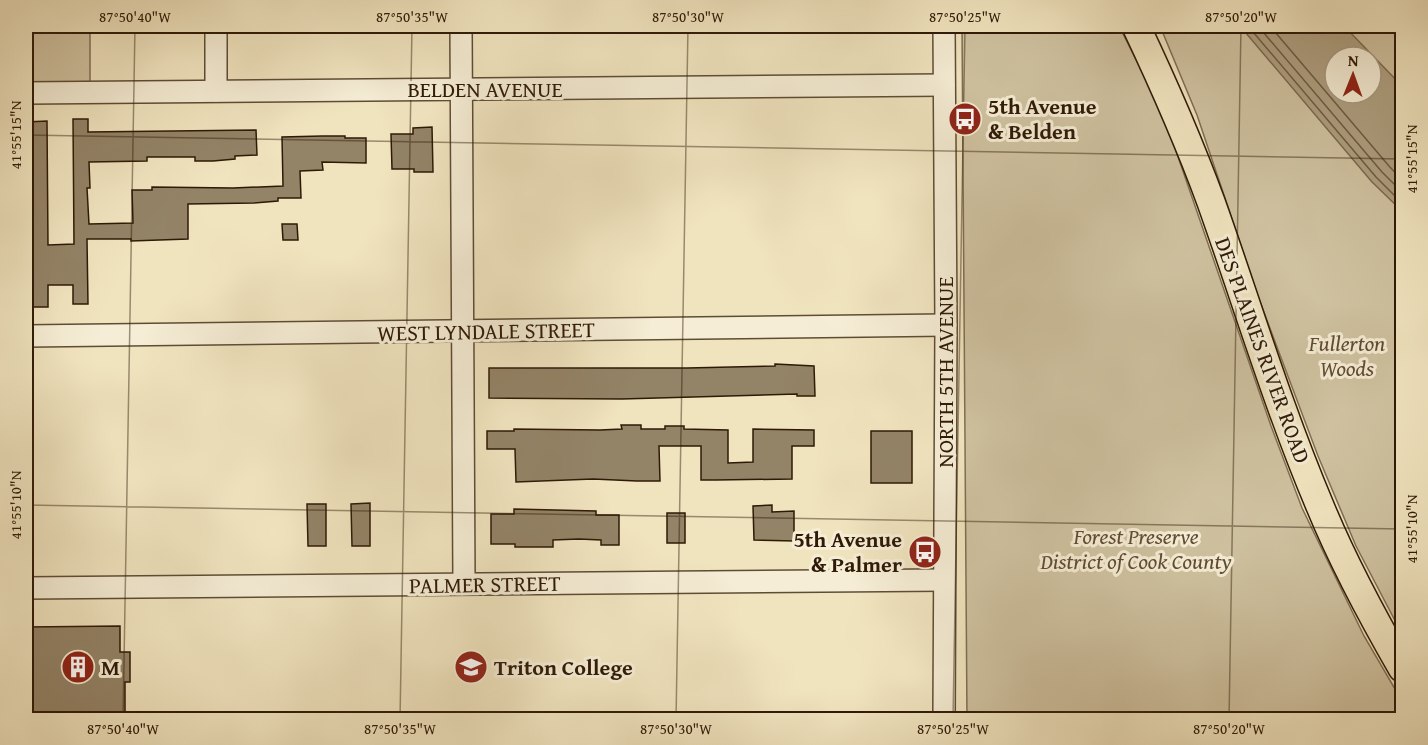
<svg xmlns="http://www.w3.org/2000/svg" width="1428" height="745" font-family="'Gentium Book Plus',serif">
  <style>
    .green { fill: #cfc2a0; stroke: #7f6e54; stroke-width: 1.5; fill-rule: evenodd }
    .water { fill: #ae9f80; stroke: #7b6a50; stroke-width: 1.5; fill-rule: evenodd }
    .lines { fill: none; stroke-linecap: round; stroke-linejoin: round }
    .shore { stroke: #6e5c44; stroke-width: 1.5 }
    .building { fill: #938367; stroke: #2f1a07; stroke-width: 1.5 }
    .minor-casing { stroke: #5f4c35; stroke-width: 24 }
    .major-casing { stroke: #2f1a07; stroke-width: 30 }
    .minor { stroke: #f5edd5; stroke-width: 21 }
    .major { stroke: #f0e4bf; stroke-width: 27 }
    .ticks { fill: none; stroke: #2f1a07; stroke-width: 1.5; stroke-opacity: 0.45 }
    .labels { text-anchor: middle; stroke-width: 6; stroke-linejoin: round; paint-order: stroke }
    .street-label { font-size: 22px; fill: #2f1a07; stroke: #f5edd5 }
    .poi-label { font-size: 22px; font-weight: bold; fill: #2f1a07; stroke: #f5edd5; text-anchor: start }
    .park-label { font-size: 22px; font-style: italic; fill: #5f4c35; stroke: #f5edd5 }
    .neatline { fill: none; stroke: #2f1a07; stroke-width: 2 }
    .ticks-label { font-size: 15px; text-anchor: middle; fill: #2f1a07 }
  </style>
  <rect width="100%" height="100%" fill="#f0e4bf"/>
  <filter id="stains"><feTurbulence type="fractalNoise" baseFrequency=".00333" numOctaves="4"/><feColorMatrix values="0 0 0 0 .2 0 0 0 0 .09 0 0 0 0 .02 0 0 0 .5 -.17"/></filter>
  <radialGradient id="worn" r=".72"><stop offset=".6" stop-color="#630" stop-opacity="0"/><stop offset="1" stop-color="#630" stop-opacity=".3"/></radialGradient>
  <g class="green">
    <rect x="26" y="26" width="64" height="58"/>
    <polygon points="962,26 1119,26 1149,85 1175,148 1271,426 1302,508 1364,636 1402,701 1402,719 967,719"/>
    <path d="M1160,26H1402V634L1356,546L1318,456L1259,299L1197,115ZM1335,57H1371V93H1335Z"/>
  </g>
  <path class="water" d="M1240,26H1344L1402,86V211L1372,182ZM1335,57H1371V93H1335Z"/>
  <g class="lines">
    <g class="shore">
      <polyline points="1248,26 1376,177 1402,203"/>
      <polyline points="1258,26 1382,172 1402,192"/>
      <polyline points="1270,26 1389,166 1402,180"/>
    </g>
  </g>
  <g class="building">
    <polygon points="73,119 88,119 88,132 256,130 257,155 235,156 235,159 213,161 195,161 195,157 147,157 147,161 89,162 90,188 87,188 89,224 133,223 132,190 152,190 152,187 233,188 283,186 282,137 322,136 345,136 345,138 366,138 366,163 322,162 323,170 300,171 301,198 278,198 278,201 254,203 188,204 188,239 131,241 131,239 87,239 88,304 73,304 73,285 48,285 48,307 26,307 26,122 47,121 48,245 74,244"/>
    <polygon points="432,127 433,172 414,172 414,169 392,169 391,134 413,134 413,128"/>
    <polygon points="282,224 297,224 298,240 283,240"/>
    <polygon points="775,364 814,366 815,396 797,396 797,394 622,399 489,398 489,368 687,368 775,366"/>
    <polygon points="621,425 641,425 641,429 665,429 665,426 684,426 684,429 728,430 728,463 753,462 753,429 814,430 814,446 792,446 792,479 716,480 701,480 701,446 659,446 660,481 637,481 593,479 516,482 515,449 487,449 487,431 514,431 514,429 600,430 622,429"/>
    <rect x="871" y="431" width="41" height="52"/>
    <polygon points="370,503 370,546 352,546 351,504"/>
    <polygon points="307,504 326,504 326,546 308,546"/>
    <polygon points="772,505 772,512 794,511 794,541 754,540 753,506"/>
    <polygon points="514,509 596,511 596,515 619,515 619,545 601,545 601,540 579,539 553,540 553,547 515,547 515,544 491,544 491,514 514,514"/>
    <rect x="667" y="513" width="18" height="30"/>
    <polygon points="120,626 120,652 130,652 130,682 125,682 125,720 26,720 26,627"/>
  </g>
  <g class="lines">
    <g class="minor-casing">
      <g id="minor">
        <polyline points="216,26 216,91"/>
        <polyline points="461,26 464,584"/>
        <polyline points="26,93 944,85"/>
        <polyline points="26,336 946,325"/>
        <polyline points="26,588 944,580"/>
        <polyline points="944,720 946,325 944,26"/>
      </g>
    </g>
    <g class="major-casing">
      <path id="major" d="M1136,26C1163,83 1189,142 1211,202C1247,303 1278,407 1320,506C1343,562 1372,616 1402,668"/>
    </g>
    <use href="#minor" class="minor"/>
    <use href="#major" class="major"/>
  </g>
  <path class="ticks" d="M26,135L1402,159M26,505L1402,529M123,720L135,26M400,720L412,26M676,720L688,26M953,720L965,26M1229,720L1241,26"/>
  <defs>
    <g id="bus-disc" transform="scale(1.725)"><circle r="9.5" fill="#8f2418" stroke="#f5edd5"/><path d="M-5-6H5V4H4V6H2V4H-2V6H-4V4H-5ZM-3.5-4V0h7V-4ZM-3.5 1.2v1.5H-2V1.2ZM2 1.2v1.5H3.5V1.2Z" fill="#fff"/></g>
    <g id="building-disc" transform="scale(1.725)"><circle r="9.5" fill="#8f2418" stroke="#f5edd5"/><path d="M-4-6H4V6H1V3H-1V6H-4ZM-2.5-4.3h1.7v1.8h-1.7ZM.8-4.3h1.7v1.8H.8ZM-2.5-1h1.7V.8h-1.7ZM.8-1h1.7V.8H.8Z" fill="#fff"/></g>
    <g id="university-disc" transform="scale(1.725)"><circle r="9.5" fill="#8f2418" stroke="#f5edd5"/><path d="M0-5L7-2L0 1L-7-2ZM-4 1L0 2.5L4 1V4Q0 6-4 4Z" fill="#fff"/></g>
  </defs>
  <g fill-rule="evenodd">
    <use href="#bus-disc" x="965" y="119"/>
    <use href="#bus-disc" x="925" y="552"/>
    <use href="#building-disc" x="78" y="667"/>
    <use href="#university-disc" x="471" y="667"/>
  </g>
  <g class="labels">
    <g class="street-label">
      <text x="485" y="97">BELDEN AVENUE</text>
      <text transform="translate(486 331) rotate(-1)" y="8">WEST LYNDALE STREET</text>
      <text transform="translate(1263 350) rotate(70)" y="8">DES PLAINES RIVER ROAD</text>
      <text transform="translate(945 372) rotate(-90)" y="8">NORTH 5TH AVENUE</text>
      <text transform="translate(485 584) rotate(-1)" y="8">PALMER STREET</text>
    </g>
    <g class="poi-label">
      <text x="988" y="114">5th Avenue<tspan x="988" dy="25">&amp; Belden</tspan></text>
      <text x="902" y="547" text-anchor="end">5th Avenue<tspan x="902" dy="25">&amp; Palmer</tspan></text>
      <text x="101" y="675">M</text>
      <text x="494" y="675">Triton College</text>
    </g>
    <g class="park-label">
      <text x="1347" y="351">Fullerton<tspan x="1347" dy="25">Woods</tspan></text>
      <text x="1136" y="544">Forest Preserve<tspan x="1136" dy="25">District of Cook County</tspan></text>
    </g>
  </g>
  <rect width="1428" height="745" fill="none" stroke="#f0e4bf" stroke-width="66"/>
  <g transform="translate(1353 75) rotate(1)"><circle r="28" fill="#f5edd5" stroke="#a69983" stroke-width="1.5"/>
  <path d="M0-4.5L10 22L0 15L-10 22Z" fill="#8f2418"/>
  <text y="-9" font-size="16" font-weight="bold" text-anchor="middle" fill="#2f1a07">N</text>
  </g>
  <rect x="33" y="33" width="1362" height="679" class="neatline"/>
  <g class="ticks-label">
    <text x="135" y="22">87°50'40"W</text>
    <text x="412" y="22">87°50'35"W</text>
    <text x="688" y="22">87°50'30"W</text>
    <text x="965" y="22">87°50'25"W</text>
    <text x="1241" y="22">87°50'20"W</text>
    <text transform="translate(16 135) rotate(-90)" y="5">41°55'15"N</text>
    <text transform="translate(1412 159) rotate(-90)" y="5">41°55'15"N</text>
    <text transform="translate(16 505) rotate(-90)" y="5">41°55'10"N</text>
    <text transform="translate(1412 529) rotate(-90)" y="5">41°55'10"N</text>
    <text x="123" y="734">87°50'40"W</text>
    <text x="400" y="734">87°50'35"W</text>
    <text x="676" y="734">87°50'30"W</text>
    <text x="953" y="734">87°50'25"W</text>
    <text x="1229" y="734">87°50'20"W</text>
  </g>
  <rect width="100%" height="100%" filter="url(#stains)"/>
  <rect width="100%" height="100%" fill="url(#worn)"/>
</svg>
